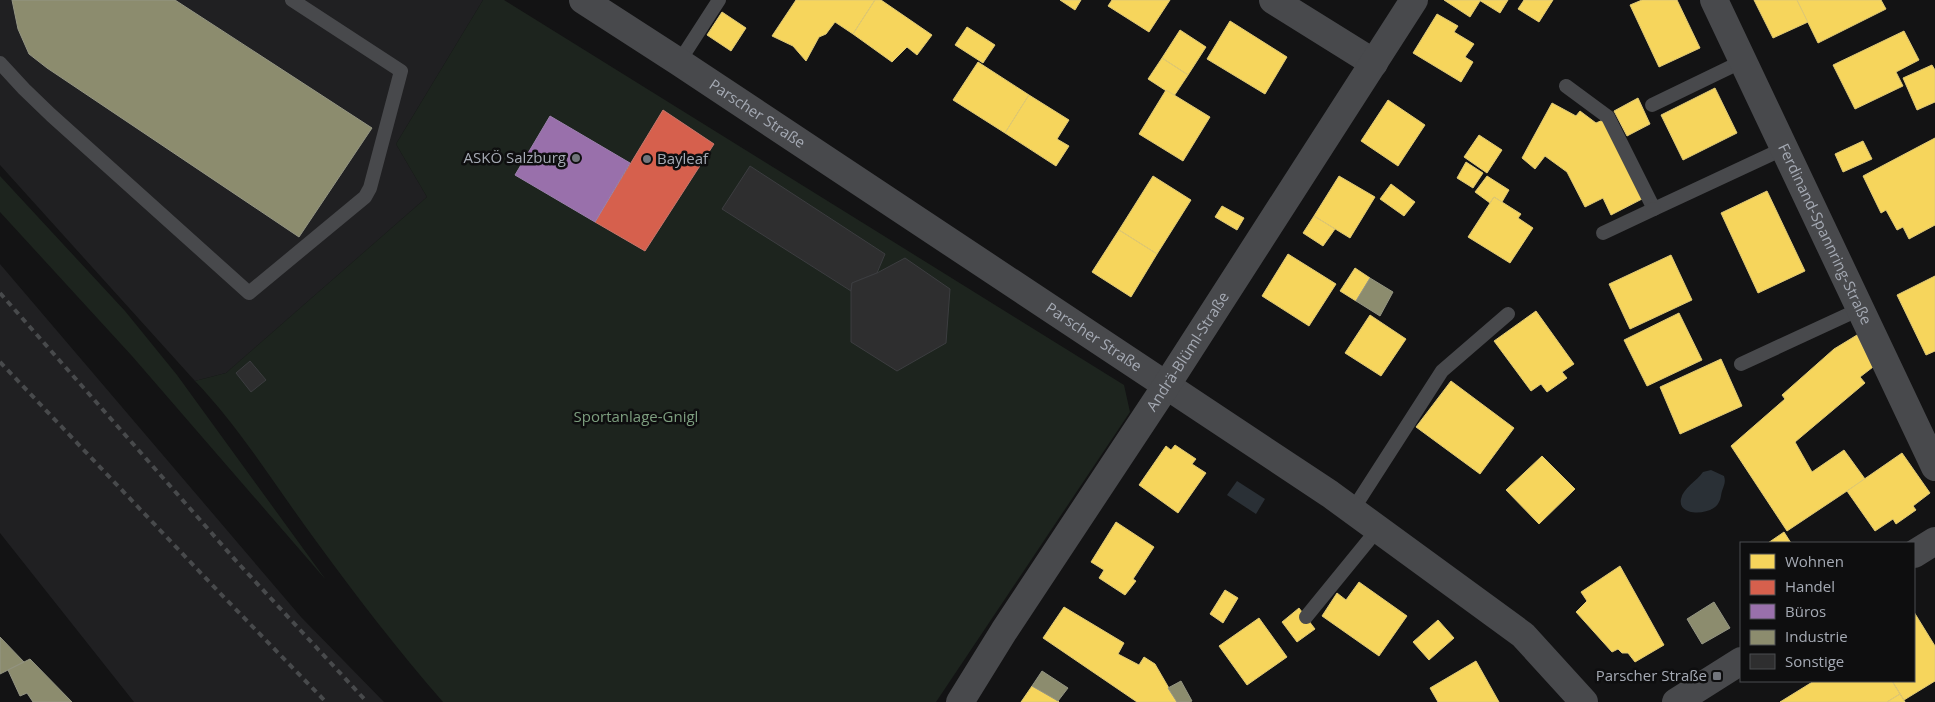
<svg xmlns="http://www.w3.org/2000/svg" width="1935" height="702" font-family="'Open Sans',sans-serif">
  <style>
    .built { fill: #202022 }
    .green { fill: #1d241e }
    .water { fill: #2a3036 }
    .homes { fill: #f6d55c; stroke: #dec876 }
    .shops { fill: #d6604d; stroke: #c7766c }
    .offices { fill: #9970ab; stroke: #9d81ae }
    .industry { fill: #8c8c6e; stroke: #949583 }
    .building { fill: #2e2e2f; stroke: #3c3d40 }
    .lines { fill: none; stroke-linecap: round; stroke-linejoin: round }
    .lane { stroke: #48494c; stroke-width: 14 }
    .street { stroke: #48494c; stroke-width: 28 }
    .rail { stroke: #484a4c; stroke-width: 4; stroke-dasharray: 6 5; stroke-linecap: butt }
    .poi-dot { fill: #72757c; stroke: #0e0e0f; stroke-width: 2 }
    .labels { text-anchor: middle; stroke-width: 5; stroke-linejoin: round; paint-order: stroke }
    .street-label { font-size: 15px; fill: #a5aab4; stroke: #0e0e0f }
    .poi-label { font-size: 15px; fill: #a5aab4; stroke: #0e0e0f; text-anchor: end }
    .park-label { font-size: 15px; fill: #7d9e7f; stroke: #0e0e0f }
  </style>
  <rect width="100%" height="100%" fill="#131314"/>
  <g class="built">
    <polygon points="0,0 483,0 396,144 427,197 226,373 195,381 0,165"/>
    <polygon points="0,264 301,617 384,702 134,702 0,533"/>
  </g>
  <g class="green">
    <path d="M483,0H504L1124,385L1130,412L936,702H443C398,650 356,596 316,541C276,487 241,429 195,381L226,373L427,197L396,144Z"/>
    <polygon points="0,176 125,311 177,375 326,580 132,356 0,212"/>
  </g>
  <g class="water">
    <path d="M1711,470L1724,476C1726,482 1724,485 1722,491C1721,494 1721,499 1719,502C1713,516 1677,517 1681,499C1683,488 1697,481 1703,472Z"/>
    <polygon points="1237,481 1265,499 1256,514 1227,495"/>
  </g>
  <g class="homes">
    <polygon points="796,0 875,0 853,34 835,22 826,34 819,37 806,61 793,46 772,36"/>
    <polygon points="875,0 881,0 932,35 917,55 907,47 892,62 853,34"/>
    <polygon points="1060,0 1081,0 1075,10"/>
    <polygon points="1112,0 1170,0 1149,32 1108,6"/>
    <polygon points="1444,0 1479,0 1480,1 1470,17"/>
    <polygon points="1479,0 1508,0 1500,13"/>
    <polygon points="1524,0 1553,0 1539,22 1518,9"/>
    <polygon points="1642,0 1677,0 1700,48 1659,67 1630,5"/>
    <polygon points="1754,0 1797,0 1808,22 1773,38"/>
    <polygon points="1797,0 1881,0 1886,9 1818,43"/>
    <polygon points="722,12 746,28 731,51 707,35"/>
    <polygon points="1437,14 1458,26 1454,32 1474,44 1465,57 1473,62 1461,82 1413,53"/>
    <polygon points="1230,21 1287,57 1265,94 1207,59"/>
    <polygon points="967,27 995,45 983,63 955,45"/>
    <polygon points="1180,30 1206,47 1188,75 1162,58"/>
    <polygon points="1904,31 1919,60 1896,72 1903,86 1855,109 1833,65"/>
    <polygon points="1162,58 1188,75 1174,96 1148,79"/>
    <polygon points="978,62 1029,95 1005,133 953,100"/>
    <polygon points="1932,65 1935,70 1935,102 1917,110 1903,78"/>
    <polygon points="1715,88 1737,133 1683,160 1661,115"/>
    <polygon points="1166,90 1210,117 1183,161 1139,134"/>
    <polygon points="1029,95 1069,120 1057,139 1069,146 1056,166 1005,133"/>
    <polygon points="1638,98 1650,124 1627,136 1614,111"/>
    <polygon points="1388,100 1425,125 1398,166 1361,141"/>
    <polygon points="1552,103 1576,116 1580,111 1596,123 1603,120 1642,199 1611,215 1603,198 1585,207 1567,172 1545,156 1535,169 1522,158"/>
    <polygon points="1479,135 1502,150 1487,173 1464,157"/>
    <polygon points="1935,138 1935,225 1909,239 1903,227 1897,230 1886,210 1881,213 1863,176"/>
    <polygon points="1863,141 1872,159 1843,172 1835,154"/>
    <polygon points="1466,162 1483,173 1473,188 1457,178"/>
    <polygon points="1153,176 1191,200 1157,254 1119,230"/>
    <polygon points="1339,176 1375,197 1350,238 1314,216"/>
    <polygon points="1487,176 1509,190 1502,202 1494,197 1490,203 1475,192"/>
    <polygon points="1391,184 1415,202 1404,216 1380,199"/>
    <polygon points="1767,191 1805,271 1758,293 1721,213"/>
    <polygon points="1494,197 1521,214 1518,218 1533,228 1510,263 1468,237"/>
    <polygon points="1222,206 1244,218 1237,230 1215,217"/>
    <polygon points="1314,216 1335,229 1323,246 1303,233"/>
    <polygon points="1119,230 1157,254 1131,297 1092,272"/>
    <polygon points="1288,254 1336,284 1309,326 1262,296"/>
    <polygon points="1671,255 1692,300 1630,329 1609,284"/>
    <polygon points="1355,268 1370,278 1356,301 1340,291"/>
    <polygon points="1935,276 1935,351 1926,355 1897,295"/>
    <polygon points="1536,311 1574,364 1562,372 1567,378 1547,392 1541,384 1531,391 1494,341"/>
    <polygon points="1679,313 1702,360 1647,386 1624,340"/>
    <polygon points="1370,315 1406,339 1381,376 1345,353"/>
    <polygon points="1857,335 1873,367 1860,377 1865,383 1795,442 1812,472 1844,450 1865,479 1787,531 1731,446 1785,399 1782,395 1834,349"/>
    <polygon points="1721,359 1742,406 1680,434 1660,387"/>
    <polygon points="1451,381 1514,428 1480,474 1416,427"/>
    <polygon points="1175,445 1196,459 1192,464 1206,473 1178,513 1139,485 1166,446 1171,450"/>
    <polygon points="1902,453 1930,493 1913,506 1916,510 1896,524 1893,519 1875,531 1847,491"/>
    <polygon points="1542,456 1575,489 1539,524 1506,490"/>
    <polygon points="1116,522 1154,547 1133,579 1136,581 1125,595 1099,578 1104,570 1091,562"/>
    <polygon points="1784,532 1791,543 1768,543"/>
    <polygon points="1620,566 1664,645 1635,662 1628,653 1622,653 1618,649 1612,652 1576,612 1587,601 1581,592"/>
    <polygon points="1359,582 1407,616 1379,656 1322,616 1337,593 1346,600"/>
    <polygon points="1225,590 1238,598 1223,623 1210,614"/>
    <polygon points="1064,607 1124,643 1118,654 1139,665 1144,657 1155,664 1177,702 1137,702 1043,638"/>
    <polygon points="1299,608 1315,629 1297,642 1282,622"/>
    <polygon points="1914,612 1935,646 1935,681 1904,700 1892,681 1914,681"/>
    <polygon points="1259,618 1287,657 1247,685 1219,646"/>
    <polygon points="1438,620 1454,638 1429,660 1413,642"/>
    <polygon points="1476,661 1499,702 1438,702 1430,688"/>
    <polygon points="1814,681 1892,681 1900,694 1887,702 1780,702"/>
    <polygon points="1032,686 1050,695 1059,702 1021,702"/>
    <polygon points="1900,694 1905,702 1887,702"/>
  </g>
  <polygon class="shops" points="663,110 714,144 645,251 595,222"/>
  <polygon class="offices" points="550,116 630,163 595,222 515,175"/>
  <g class="industry">
    <polygon points="12,0 175,0 372,128 299,237 47,68 29,54 18,29"/>
    <polygon points="1370,278 1393,292 1380,316 1356,301"/>
    <polygon points="1714,602 1730,628 1702,644 1687,619"/>
    <polygon points="0,637 24,662 0,674"/>
    <polygon points="30,659 72,702 33,702 27,693 20,696 8,670"/>
    <polygon points="1042,671 1068,688 1058,701 1032,686"/>
    <polygon points="1181,681 1192,701 1190,702 1177,702 1168,688"/>
  </g>
  <g class="building">
    <polygon points="750,166 885,254 877,273 852,283 851,291 722,209"/>
    <polygon points="905,258 950,289 946,343 897,371 851,342 851,291 852,283 877,273"/>
    <polygon points="250,361 266,380 251,392 236,373"/>
  </g>
  <g class="lines">
    <g class="lane">
      <polyline points="679,62 719,0"/>
      <polyline points="0,63 24,89 51,115 249,293 365,197 370,188 401,71 292,0"/>
      <polyline points="1566,86 1608,117 1654,209 1785,148"/>
      <polyline points="1652,105 1743,61"/>
      <polyline points="1603,233 1654,209"/>
      <polyline points="1741,364 1860,309"/>
      <polyline points="1352,511 1442,371 1508,314"/>
      <polyline points="1306,617 1377,530"/>
    </g>
    <g class="street">
      <path id="s1" d="M583,0L679,62L1330,494L1523,635L1584,702"/>
      <polyline points="1273,0 1374,63"/>
      <path id="s2" d="M1714,0L1935,467"/>
      <polyline points="1914,554 1935,541"/>
      <path id="s3" d="M960,702L1004,631L1166,386L1414,0"/>
      <polyline points="1676,702 1741,661"/>
    </g>
    <g class="rail">
      <polyline points="0,293 238,563 367,702"/>
      <polyline points="0,362 217,590 326,702"/>
    </g>
  </g>
  <g class="poi-dot">
    <circle cx="576" cy="158" r="5"/>
    <circle cx="647" cy="159" r="5"/>
    <rect x="1712" y="671" width="10" height="10" rx="2.5"/>
  </g>
  <g class="labels">
    <g class="street-label">
      <text dy="5" stroke="none"><textPath href="#s1" startOffset="208">Parscher Straße</textPath></text>
      <text dy="5" stroke="none"><textPath href="#s2" startOffset="259">Ferdinand-Spannring-Straße</textPath></text>
      <text dy="5" stroke="none"><textPath href="#s1" startOffset="612">Parscher Straße</textPath></text>
      <text dy="5" stroke="none"><textPath href="#s3" startOffset="418">Andrä-Blüml-Straße</textPath></text>
    </g>
    <g class="poi-label">
      <text x="566" y="163">ASKÖ Salzburg</text>
      <text x="657" y="164" text-anchor="start">Bayleaf</text>
      <text x="1707" y="681">Parscher Straße</text>
    </g>
    <g class="park-label">
      <text x="636" y="422">Sportanlage-Gnigl</text>
    </g>
  </g>
  <rect x="1740" y="542" width="175" height="140" fill="#0e0e0f" stroke="#4a4c51"/>
  <rect x="1750" y="554" width="25" height="15" fill="#f6d55c" stroke="#4a4c51"/>
  <text x="1785" y="567" font-size="15" fill="#a5aab4">Wohnen</text>
  <rect x="1750" y="580" width="25" height="15" fill="#d6604d" stroke="#4a4c51"/>
  <text x="1785" y="592" font-size="15" fill="#a5aab4">Handel</text>
  <rect x="1750" y="604" width="25" height="15" fill="#9970ab" stroke="#4a4c51"/>
  <text x="1785" y="617" font-size="15" fill="#a5aab4">Büros</text>
  <rect x="1750" y="630" width="25" height="15" fill="#8c8c6e" stroke="#4a4c51"/>
  <text x="1785" y="642" font-size="15" fill="#a5aab4">Industrie</text>
  <rect x="1750" y="654" width="25" height="15" fill="#2e2e2f" stroke="#4a4c51"/>
  <text x="1785" y="667" font-size="15" fill="#a5aab4">Sonstige</text>
</svg>
